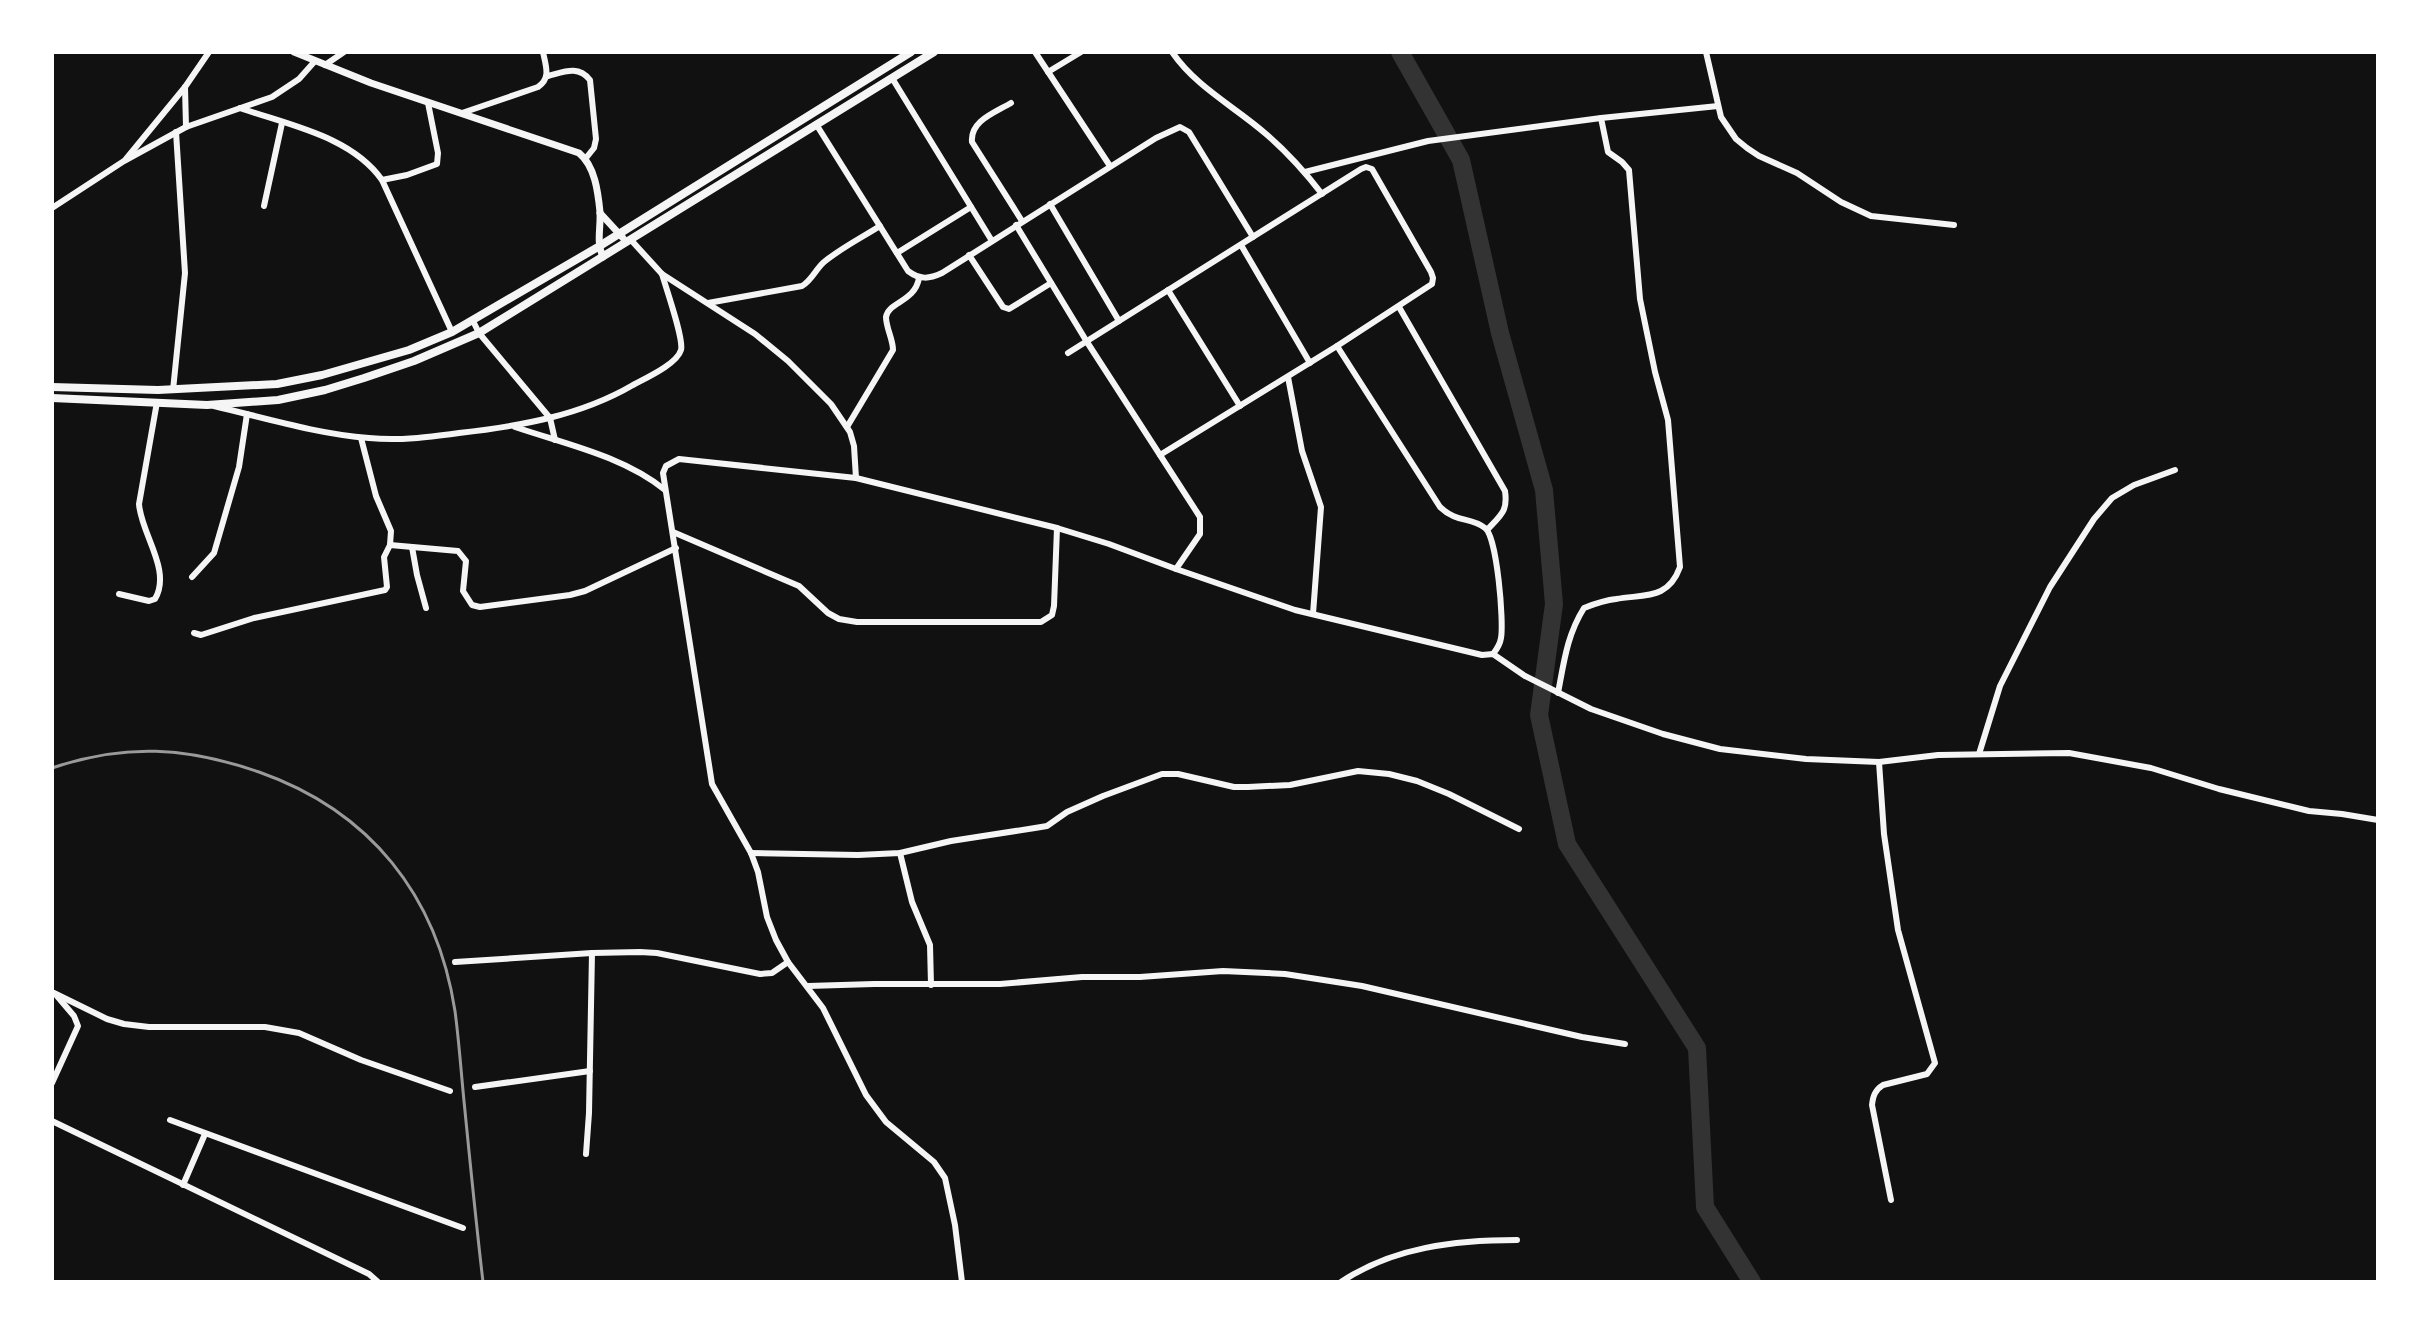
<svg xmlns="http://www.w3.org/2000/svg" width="2430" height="1334" font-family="'Roboto Serif',serif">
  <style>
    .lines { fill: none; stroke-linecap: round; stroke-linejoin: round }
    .river { stroke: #333; stroke-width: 18 }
    .minor { stroke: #f5f5f5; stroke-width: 6 }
    .tertiary { stroke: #f5f5f5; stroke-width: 7 }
    .secondary { stroke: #f5f5f5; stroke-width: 8 }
    .rail { stroke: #9a9a9a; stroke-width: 3 }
  </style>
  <rect width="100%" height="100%" fill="#111"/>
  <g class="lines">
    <polyline class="river" points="1400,52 1461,160 1500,333 1544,490 1554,604 1539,715 1567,844 1697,1048 1705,1207 1752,1282"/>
    <g class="minor">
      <polyline points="1035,52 1110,166"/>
      <path d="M1172,52C1197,88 1234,106 1266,134C1287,152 1305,172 1322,194"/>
      <polyline points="1706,52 1721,117 1736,139 1747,148 1759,156 1797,173 1841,202 1871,216 1954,225"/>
      <polyline points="325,65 344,52"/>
      <polyline points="1048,72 1081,52"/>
      <path d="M548,76C564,72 578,65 590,80L596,139L594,148L586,158"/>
      <polyline points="892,78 992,241"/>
      <polyline points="185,87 186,127"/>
      <path d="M1011,103C994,113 970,121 972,142L1022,221"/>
      <path d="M240,108C288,125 351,136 382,180L452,332"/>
      <path d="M462,113L538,87C551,78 546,67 543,52"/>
      <path d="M816,124L908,271C920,280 929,279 942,273L1156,138L1180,127L1189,132L1253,237"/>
      <polyline points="126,159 185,87 209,52"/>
      <polyline points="1305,172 1428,141 1601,118"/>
      <polyline points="382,180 407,175 437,164 438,153 428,103"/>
      <polyline points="1050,204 1119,321"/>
      <polyline points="264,206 282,123"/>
      <polyline points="52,208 124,161 186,127 272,97 299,79 315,61"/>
      <polyline points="631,240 662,274 755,334 788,361 831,404 850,432 854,446 856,478"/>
      <polyline points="1241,245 1310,363"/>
      <polyline points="897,253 971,207"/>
      <polyline points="969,255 1003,307 1009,309 1051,283"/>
      <polyline points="1168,290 1240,406"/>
      <path d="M708,303L802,286C812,280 815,270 824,262C841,248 861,238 880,226"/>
      <path d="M1399,307L1505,491C1508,511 1501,515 1488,529"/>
      <polyline points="473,321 479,333 550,418 555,440"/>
      <path d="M1337,346L1440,507C1458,524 1470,516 1485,528C1497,536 1504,622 1501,638C1500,645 1497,649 1493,654"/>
      <polyline points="1068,353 1361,169 1366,167 1372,169 1431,272 1433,278 1432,284 1337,346 1160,455"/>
      <polyline points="1288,377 1302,451 1321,507 1313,614"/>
      <polyline points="173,390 185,273 176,132"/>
      <path d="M214,406C265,418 317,434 369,438C400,441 429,437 459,433C520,426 580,416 633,385C646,378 677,364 681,350C684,339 666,288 662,274"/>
      <path d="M515,427C565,444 623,456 665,490"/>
      <path d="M847,427L893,350C893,339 886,328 886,317C888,302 915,302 919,278"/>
      <polyline points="673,532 799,586 828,613 839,619 857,622 1041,622 1052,615 1054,606 1057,528"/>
      <polyline points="390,545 458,551 466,561 463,591 472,605 480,607 570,595 585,591 676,548"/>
      <polyline points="412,547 417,575 426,608"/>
      <polyline points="1176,569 1295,610 1482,655 1493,654 1525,676 1591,709 1663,734 1720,749 1806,759 1879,762 1938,755 2069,753 2151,768 2219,789 2309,811 2342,814 2378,820"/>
      <polyline points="192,577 214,553 239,467 247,414"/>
      <path d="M119,594L149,601L155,599C172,570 141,534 139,504L157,402"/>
      <polyline points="194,633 201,635 254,618 385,590 387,587 384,557 390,545 391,531 376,496 361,438"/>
      <path d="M1558,693C1564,662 1567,635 1584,608C1594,604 1605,600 1616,599C1645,594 1668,600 1680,567L1668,420L1655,372L1640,299L1629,170L1622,162L1608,152L1601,118L1718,106"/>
      <polyline points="1979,754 2000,686 2050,587 2094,519 2112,498 2134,485 2175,470"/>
      <path d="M1879,762L1884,834L1898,930L1935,1063L1927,1074L1883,1085C1875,1090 1873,1096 1872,1105L1891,1200"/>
      <polyline points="751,853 858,855 900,853 951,841 1035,828 1047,826 1067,812 1103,796 1162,774 1178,774 1234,787 1248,787 1290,785 1358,771 1389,774 1417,781 1449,794 1519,829"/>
      <polyline points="900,853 912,902 930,945 931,985"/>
      <polyline points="455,962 592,953 640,952 657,953 760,974 772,973 788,962"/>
      <polyline points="808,986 874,984 1000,984 1082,977 1140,977 1223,971 1285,974 1362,986 1582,1037 1625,1044"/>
      <polyline points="54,993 107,1019 124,1024 149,1027 265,1027 299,1033 361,1060 450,1091"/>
      <polyline points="52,1083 78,1026 74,1016 57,996"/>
      <polyline points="475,1087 590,1071"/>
      <polyline points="170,1120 463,1228"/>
      <polyline points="52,1121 369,1274 378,1282"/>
      <polyline points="586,1154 589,1113 592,953"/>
      <polyline points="183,1185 205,1134"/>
      <polyline points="962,1282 955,1225 945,1178 934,1162 886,1122 866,1095 823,1008 788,962 776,940 767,917 758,872 751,853 712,784 663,473 666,466 679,459 856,478 1057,528 1109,544 1176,569 1200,534 1200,517 1087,342 1016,225"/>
      <path d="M1341,1282C1393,1247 1456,1240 1517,1240"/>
    </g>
    <g class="tertiary">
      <path d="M294,52L371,83L579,153C595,166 598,192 600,212C601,228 596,242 603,257"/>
      <polyline points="600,213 623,238"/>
    </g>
    <g class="secondary">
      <polyline points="52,387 158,390 277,384 322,375 409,350 452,332 598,247 911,52"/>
      <polyline points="52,398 207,405 278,400 325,390 364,378 414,361 479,333 934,52"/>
    </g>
    <path class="rail" d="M52,768C125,743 187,747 259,772C370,811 437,895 455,1011C459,1041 461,1071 464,1101C470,1162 476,1222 483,1282"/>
  </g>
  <rect width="2430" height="1334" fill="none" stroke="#ffffff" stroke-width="108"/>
</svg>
